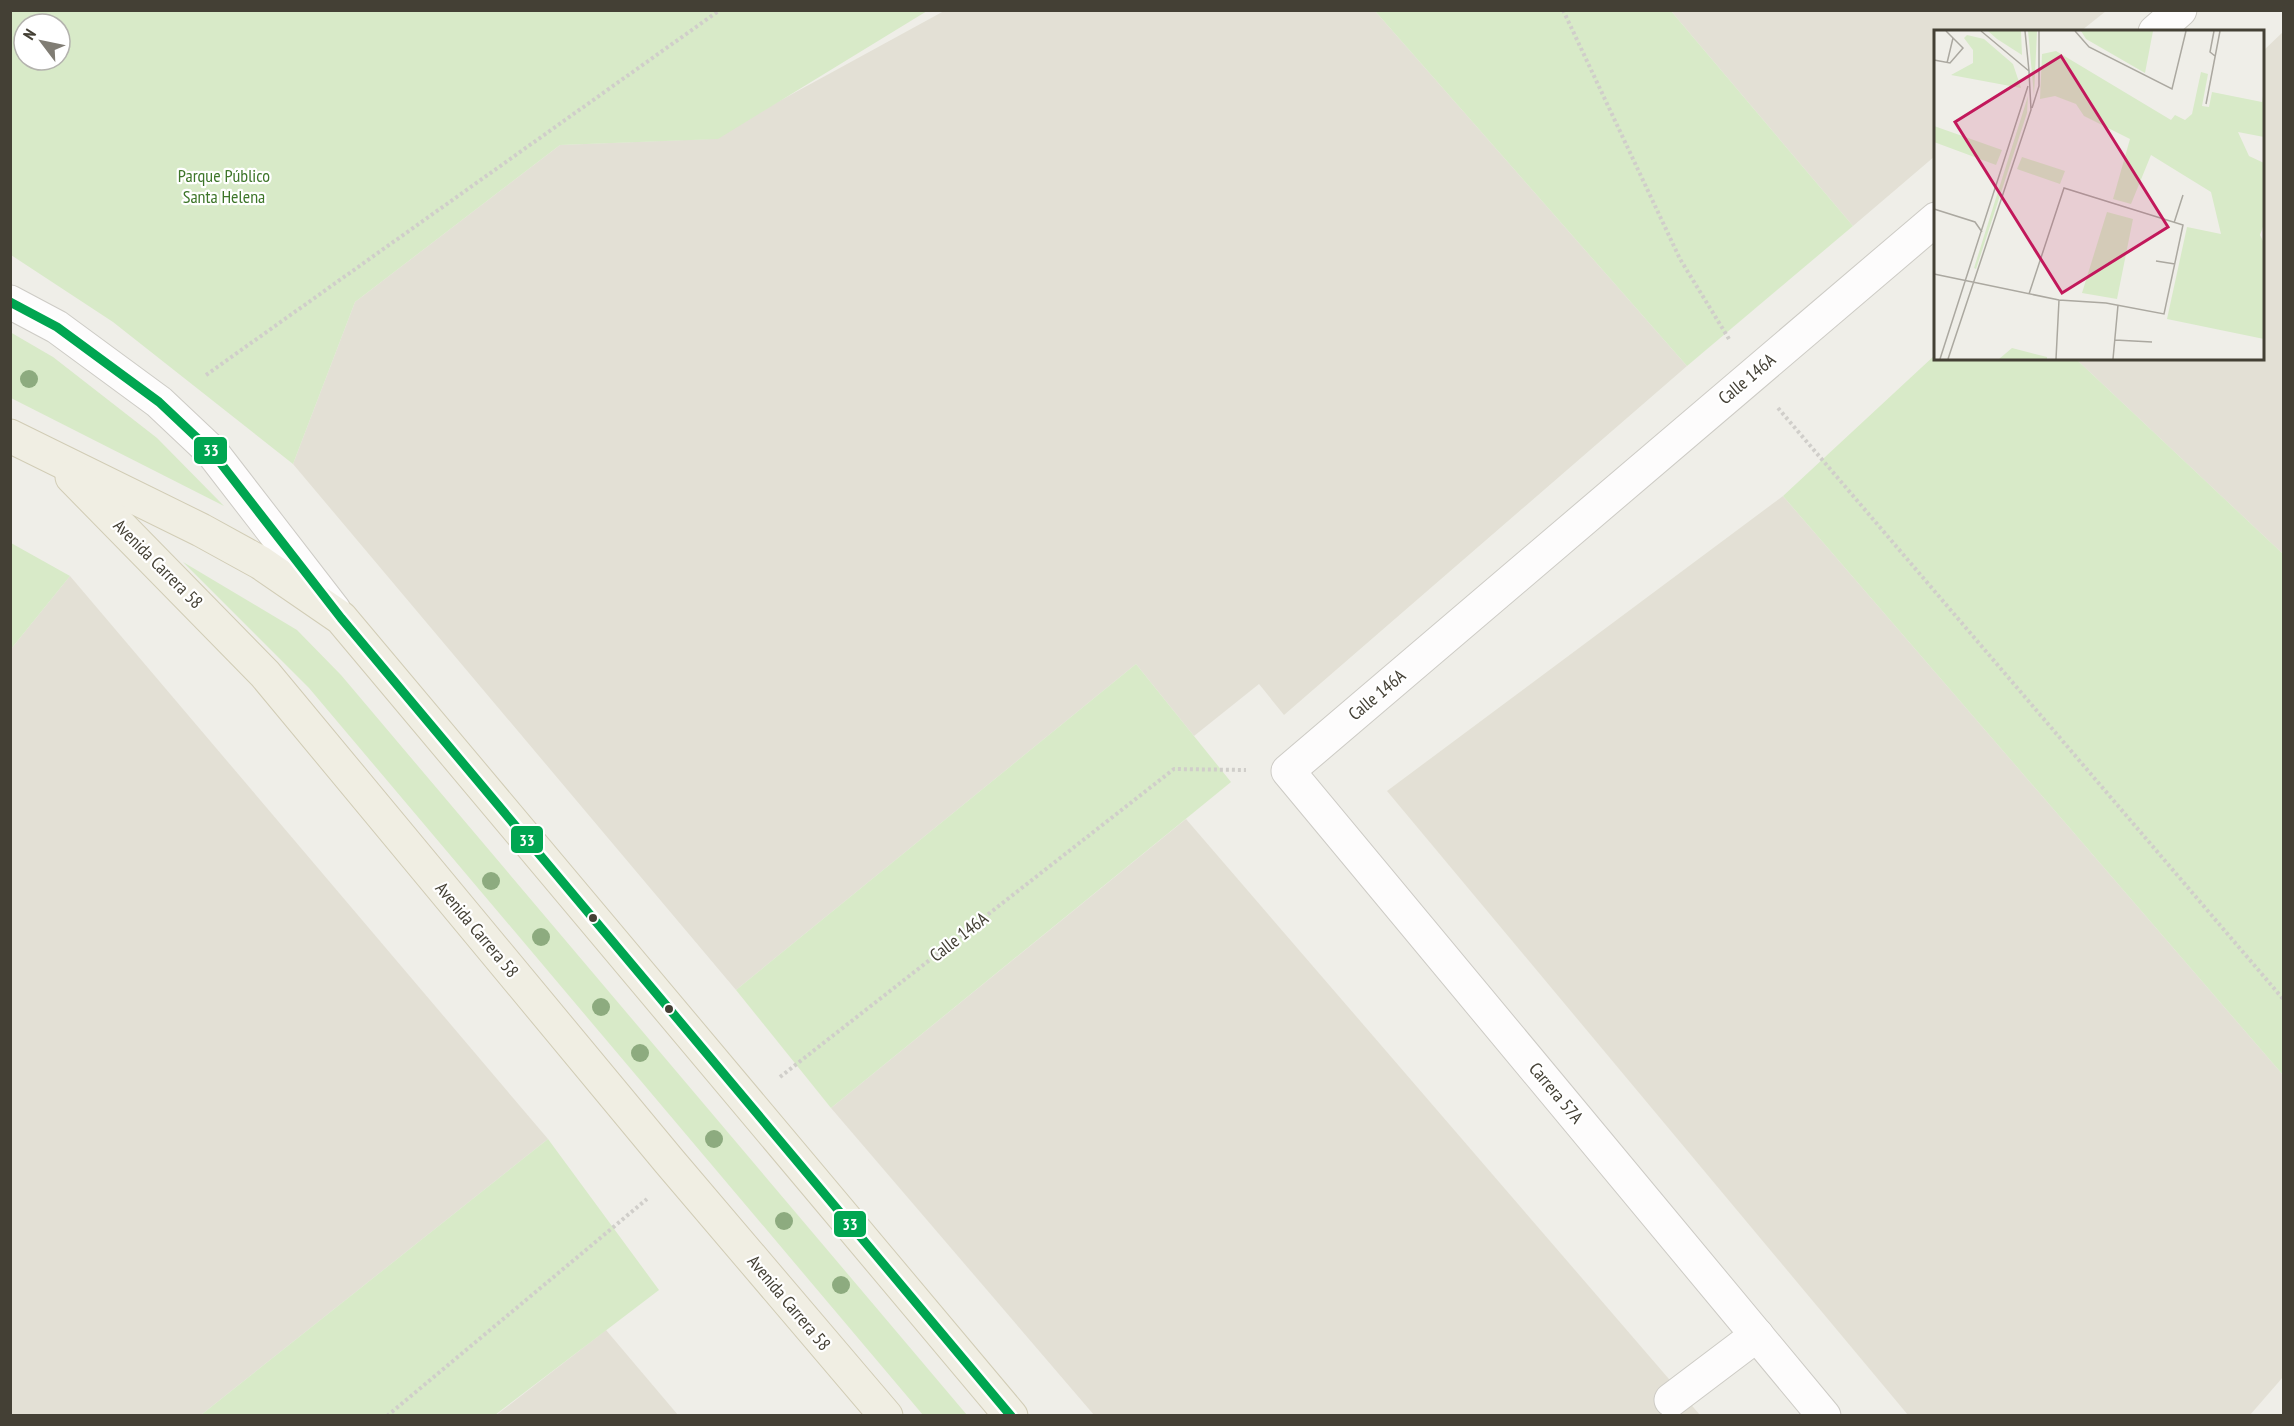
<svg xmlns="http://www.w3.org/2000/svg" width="2294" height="1426" font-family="'PT Sans Narrow',sans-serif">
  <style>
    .residential { fill: #e3e0d5 }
    .green { fill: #d8eac8; fill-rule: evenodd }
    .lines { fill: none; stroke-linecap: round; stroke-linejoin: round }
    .minor-casing { stroke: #cdcbc5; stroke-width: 35 }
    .major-casing { stroke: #d1ccb5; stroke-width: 35 }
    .path { stroke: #d0ceca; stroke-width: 4; stroke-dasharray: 3 3; stroke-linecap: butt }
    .minor { stroke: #fdfcfc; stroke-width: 33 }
    .major { stroke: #f0eee3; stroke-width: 33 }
    .bus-1-casing { stroke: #fff; stroke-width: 14 }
    .bus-1 { stroke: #00a651; stroke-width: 9 }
    .tree { fill: #8dab7f }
    .bus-dot { fill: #444035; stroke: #fff; stroke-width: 2 }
    .labels { text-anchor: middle; stroke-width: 4.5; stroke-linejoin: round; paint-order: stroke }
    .park-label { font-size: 18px; fill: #3d7529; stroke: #fff }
    .street-label { font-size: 18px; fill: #444035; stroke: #fff }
    .inset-road { fill: none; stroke: #aba8a0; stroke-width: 1.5 }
    .view { fill: #c2185b; fill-opacity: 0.15; stroke: #c2185b; stroke-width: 3 }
    .inset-edge { fill: none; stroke: #444035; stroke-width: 3 }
    .line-badge { stroke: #fff; stroke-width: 2 }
    .badge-label { font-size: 16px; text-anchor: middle; font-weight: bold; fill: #fff }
  </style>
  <rect width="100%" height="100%" fill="#efeee8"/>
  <g class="residential">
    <polygon points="944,11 1375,11 1687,366 1284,715 1259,684 1194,736 1136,664 736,990 293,464 355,302 560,145 710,139"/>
    <polygon points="1671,11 2106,11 2081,31 1936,32 1935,156 1853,226"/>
    <polygon points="2283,32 2283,554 2076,359 2262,358 2263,51"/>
    <polygon points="1783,496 2283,1075 2283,1377 2250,1415 1908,1415 1387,791"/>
    <polygon points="70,576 548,1139 201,1415 11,1416 11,649"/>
    <polygon points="1186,819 1700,1415 1094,1415 831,1108"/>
    <polygon points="606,1330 678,1415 495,1416"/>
  </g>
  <g class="green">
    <path d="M10,11L11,10L927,11L718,139L560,145L355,302L293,464L113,322L11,255ZM24,24H60V60H24Z"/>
    <polygon points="1375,11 1671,11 1853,226 1687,366"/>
    <polygon points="10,332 53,357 157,438 224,506 11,398"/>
    <polygon points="1935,355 1936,358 2076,359 2283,554 2283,1075 1783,496"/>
    <polygon points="11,543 70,576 11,649"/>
    <polygon points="183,562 297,630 341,675 967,1415 923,1415 309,688"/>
    <polygon points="1136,664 1231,782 831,1108 736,990"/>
    <polygon points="548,1139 659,1290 495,1415 201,1415"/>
  </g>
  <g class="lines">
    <g class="minor-casing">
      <g id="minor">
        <polyline points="2155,32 2180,10"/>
        <polyline points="10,302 57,327 159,402 212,452 334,610"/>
        <polyline points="1671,1400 1757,1335"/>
        <polyline points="1824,1416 1288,771 1936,219"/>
      </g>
    </g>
    <g class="major-casing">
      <g id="major">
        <polyline points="10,436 201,530 261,563 341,618 1011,1416"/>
        <polyline points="72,477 265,674 669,1161 886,1416"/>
      </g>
    </g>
    <g class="path">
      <polyline points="1563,10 1680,259 1729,339"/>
      <polyline points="206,375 720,10"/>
      <polyline points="1778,408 2284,1000"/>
      <polyline points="780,1077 1174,769 1246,770"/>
      <polyline points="387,1416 647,1199"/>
    </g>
    <use href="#minor" class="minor"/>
    <use href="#major" class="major"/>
    <g class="bus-1-casing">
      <polyline id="bus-1" points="10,302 57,327 159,402 212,452 341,618 1011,1416"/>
    </g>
    <use href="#bus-1" class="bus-1"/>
  </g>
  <g class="tree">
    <circle cx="29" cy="379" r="9"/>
    <circle cx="491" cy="881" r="9"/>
    <circle cx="541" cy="937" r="9"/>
    <circle cx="601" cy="1007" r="9"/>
    <circle cx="640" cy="1053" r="9"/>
    <circle cx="714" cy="1139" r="9"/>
    <circle cx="784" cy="1221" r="9"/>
    <circle cx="841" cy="1285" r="9"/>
  </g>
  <g class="bus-dot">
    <circle cx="593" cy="918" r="5"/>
    <circle cx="669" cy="1009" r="5"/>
  </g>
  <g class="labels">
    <g class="park-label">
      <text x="224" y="182">Parque Público<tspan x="224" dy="21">Santa Helena</tspan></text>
    </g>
    <g class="street-label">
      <text transform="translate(1747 379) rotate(-40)" y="6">Calle 146A</text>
      <text transform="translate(158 564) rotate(45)" y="6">Avenida Carrera 58</text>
      <text transform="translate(1377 695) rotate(-40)" y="6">Calle 146A</text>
      <text transform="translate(477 930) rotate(50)" y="6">Avenida Carrera 58</text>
      <text transform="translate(959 937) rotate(-38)" y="6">Calle 146A</text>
      <text transform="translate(1556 1093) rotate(50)" y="6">Carrera 57A</text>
      <text transform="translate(789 1303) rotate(50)" y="6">Avenida Carrera 58</text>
    </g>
  </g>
  <g transform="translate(1934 30)">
    <rect width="330" height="330" fill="#efeee8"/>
    <path d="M54,1H87L88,25L63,9ZM94,1H103L100,66L95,11ZM147,1H219L211,43L152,9ZM33,5L50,9L79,34L87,58L17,45L39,33V20L30,8ZM122,21L237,90L241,85L251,90L258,84L267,42L274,44L268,76L275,77L278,62L328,72L330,59V107L304,102L315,126L330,133V194L326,205L330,213V309L233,289L253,197L287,204L277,162L217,125L197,174L179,169L196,109L150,86L142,74L121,66L106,69L108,24ZM94,66L93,83L42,239L40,238ZM0,96L68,120L62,135L0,112ZM88,127L131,141L126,154L83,139ZM173,182L199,189L183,269L148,263ZM78,318L113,327V329H65Z" fill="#d8eac8"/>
    <path class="inset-road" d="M91,1L95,41M141,1L155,17L238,59L252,1M280,1L276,22L281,26M0,30L16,33L29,18L12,1M13,33L19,8M272,74L286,1M98,78L105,56V1M0,179L41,192L48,202M240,193L249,165M222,231L241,234M0,244L125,270L172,273L230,284L249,195L130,158L95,264M181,310L218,312M6,329L94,56M14,329L97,80L95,41L47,1M122,329L125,270M179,329L184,275"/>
    <path class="view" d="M127,26L234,197L128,263L21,92Z"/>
    <rect width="330" height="330" class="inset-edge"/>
  </g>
  <g class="line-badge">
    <rect x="193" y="436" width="35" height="29" rx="6" fill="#00a651"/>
    <rect x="510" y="825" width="34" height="29" rx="6" fill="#00a651"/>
    <rect x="833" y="1210" width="34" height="28" rx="6" fill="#00a651"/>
  </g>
  <g class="badge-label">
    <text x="211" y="456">33</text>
    <text x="527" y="846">33</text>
    <text x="850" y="1230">33</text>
  </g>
  <rect width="2294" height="1426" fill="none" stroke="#444035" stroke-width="24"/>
  <g transform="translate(42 42) rotate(302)"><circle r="28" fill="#ffffff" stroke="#b4b3ae" stroke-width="1.5"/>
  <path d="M0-4.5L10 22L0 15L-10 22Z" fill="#807d74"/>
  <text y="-9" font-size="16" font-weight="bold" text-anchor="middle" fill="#444035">N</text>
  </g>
</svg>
